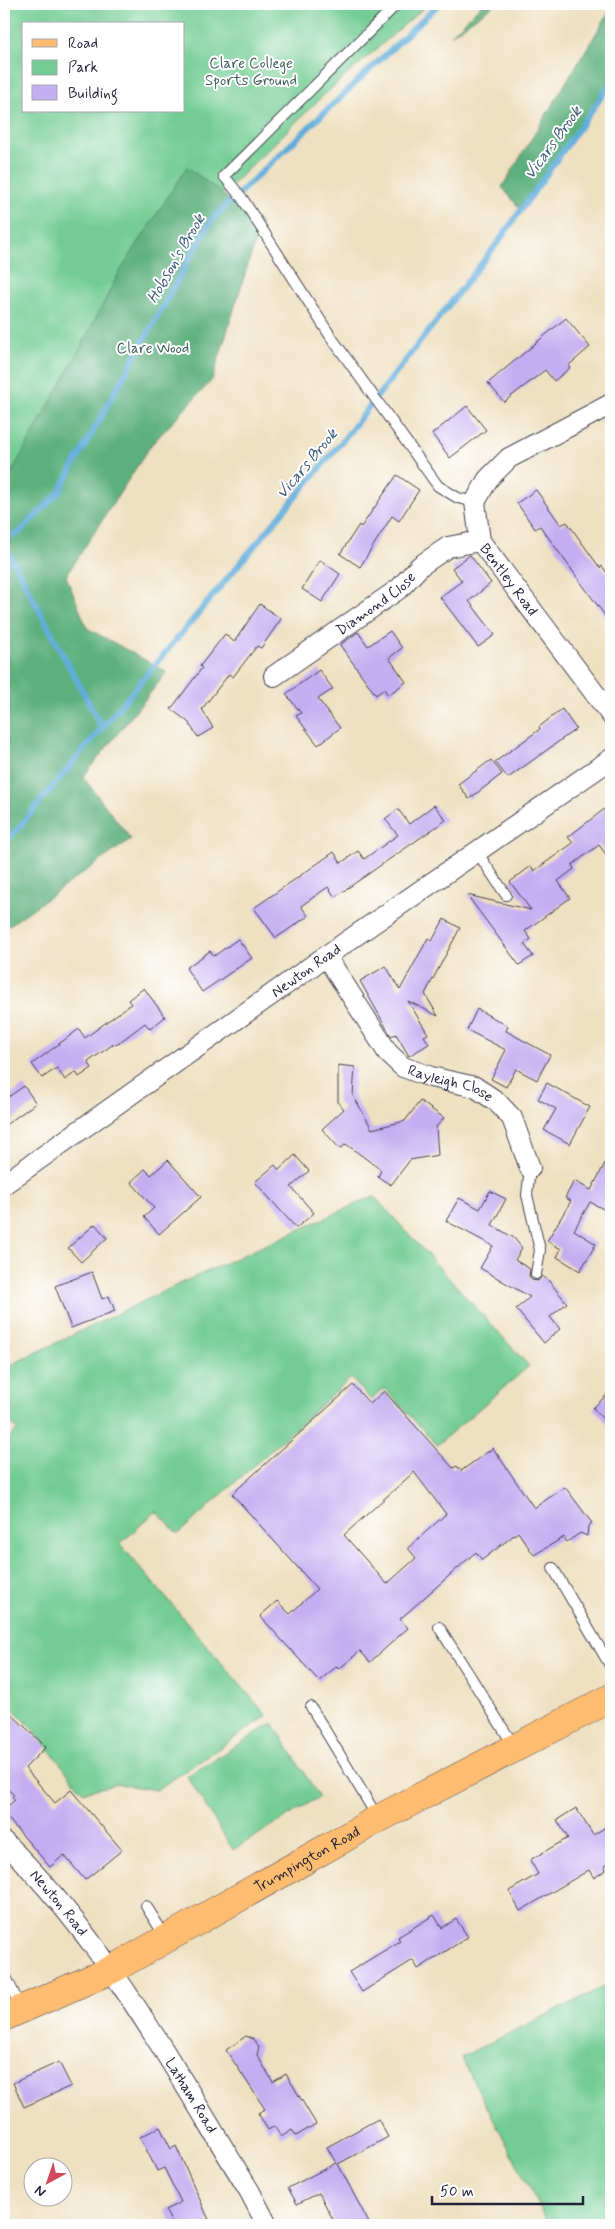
<svg xmlns="http://www.w3.org/2000/svg" width="615" height="2229" font-family="Mynerve,sans-serif">
  <style>
    .green { fill: #72cc93; stroke: #4a7767; fill-rule: evenodd }
    .forest { fill: #5db07d; stroke: #40695c }
    .lines { fill: none; stroke-linecap: round; stroke-linejoin: round }
    .stream { stroke: #60add9; stroke-width: 6 }
    .building { fill: #c4aef1; fill-rule: evenodd }
    .service-casing { stroke: #413e4f; stroke-width: 12 }
    .minor-casing { stroke: #413e4f; stroke-width: 22 }
    .primary-casing { stroke: #413e4f; stroke-width: 29 }
    .service { stroke: #fff; stroke-width: 10 }
    .minor { stroke: #fff; stroke-width: 20 }
    .primary { stroke: #fdbc70; stroke-width: 28 }
    .labels { text-anchor: middle; stroke-width: 4; stroke-linejoin: round; paint-order: stroke }
    .park-label { font-size: 15px; fill: #3e5e5a; stroke: #fff }
    .street-label { font-size: 15px; fill: #22223b; stroke: #fff }
    .water-label { font-size: 16px; font-style: italic; fill: #3b5a7a; stroke: #fff }
  </style>
  <rect width="100%" height="100%" fill="#fff"/>
  <filter id="ink" filterUnits="userSpaceOnUse"><feTurbulence type="fractalNoise" baseFrequency=".02" numOctaves="2"/><feDisplacementMap in="SourceGraphic" scale="10" xChannelSelector="R" yChannelSelector="G"/><feConvolveMatrix kernelMatrix="1 2 1 2 8 2 1 2 1" color-interpolation-filters="sRGB"/></filter>
  <filter id="wash" filterUnits="userSpaceOnUse"><feTurbulence type="fractalNoise" baseFrequency=".0096" numOctaves="4" result="noise"/><feDisplacementMap in="SourceGraphic" scale="20" xChannelSelector="R" yChannelSelector="G"/><feGaussianBlur stdDeviation="1.12" result="paint"/><feColorMatrix in="noise" values="0 0 0 0 0 0 0 0 0 0 0 0 0 0 0 0 0 1.4 0 .05"/><feComposite in="paint" operator="in"/></filter>
  <g filter="url(#wash)">
    <rect width="100%" height="100%" fill="#eee0c0"/>
    <g class="green">
      <path d="M4,4H428L324,95L219,197L4,517ZM24,24H184V111H24Z"/>
      <polygon points="374,1196 529,1366 437,1445 384,1388 371,1400 351,1378 178,1534 156,1511 120,1544 267,1716 157,1790 118,1784 83,1792 31,1727 4,1700 4,1444 17,1430 4,1415 4,1368 181,1283"/>
      <polygon points="273,1723 319,1797 233,1850 187,1776"/>
      <polygon points="611,1983 611,2225 549,2225 461,2057"/>
    </g>
    <g class="forest">
      <polygon points="482,4 495,4 451,35"/>
      <polygon points="611,9 611,80 519,208 502,187"/>
      <polygon points="187,167 261,223 212,380 151,445 66,576 87,628 167,672 83,777 131,839 4,929 4,486 78,353 119,273"/>
    </g>
    <g class="lines">
      <g class="stream">
        <polyline points="4,539 20,532 59,492 212,219 439,4"/>
        <polyline points="4,544 102,728"/>
        <polyline points="4,845 340,444 499,241 611,83"/>
      </g>
    </g>
    <g id="blocks">
      <g class="building">
        <polygon points="566,318 590,347 568,366 570,368 554,381 545,370 504,402 488,383"/>
        <polygon points="467,406 486,430 450,458 432,434"/>
        <polygon points="397,475 419,490 399,521 392,516 360,567 340,554 359,525 361,527"/>
        <polygon points="536,490 561,525 567,522 600,568 602,566 611,579 611,624 540,526 535,529 517,503"/>
        <polygon points="470,555 491,583 469,601 495,635 478,647 440,597 462,581 452,568"/>
        <polygon points="320,560 340,574 322,602 302,589"/>
        <polygon points="260,604 281,619 261,648 257,646 233,677 229,674 202,709 213,728 198,737 188,722 171,709 202,668 200,666 225,634 234,642"/>
        <polygon points="390,631 402,648 389,658 406,682 388,695 384,689 376,695 340,645 358,632 368,646"/>
        <polygon points="319,670 333,689 318,699 340,728 318,745 296,716 301,713 286,694"/>
        <polygon points="562,709 576,729 508,778 495,762 540,729 539,727"/>
        <polygon points="491,760 502,774 469,799 458,784"/>
        <polygon points="611,804 611,861 599,845 572,865 574,869 558,881 570,898 525,931 531,939 524,944 533,956 519,965 467,895 531,910 510,882 531,866 534,871 573,843 568,837"/>
        <polygon points="434,805 446,820 335,897 328,887 301,906 308,916 276,938 254,908 334,852 341,863 358,851 364,859 398,835 385,819 398,809 409,824"/>
        <polygon points="444,919 460,928 425,994 438,1016 408,1001 428,1034 424,1036 429,1044 409,1056 396,1034 391,1036 360,981 386,966 400,990 428,938 432,941"/>
        <polygon points="238,939 252,958 202,992 186,968 210,951 214,956"/>
        <polygon points="144,988 165,1017 150,1029 145,1023 116,1045 115,1043 88,1062 92,1068 79,1077 76,1072 65,1080 57,1068 42,1078 32,1064 79,1029 85,1038 131,1004 128,1000"/>
        <polygon points="477,1009 508,1026 506,1031 550,1055 537,1080 516,1069 506,1087 491,1079 506,1050 467,1030"/>
        <polygon points="338,1065 355,1067 353,1095 372,1129 405,1121 420,1101 444,1118 436,1127 438,1155 410,1160 391,1185 378,1177 381,1170 346,1144 340,1149 322,1129 344,1109 338,1102"/>
        <polygon points="547,1083 590,1107 570,1144 544,1130 556,1109 538,1099"/>
        <polygon points="24,1086 36,1103 4,1126 4,1100"/>
        <polygon points="611,1152 611,1213 590,1202 574,1230 596,1244 580,1271 557,1257 561,1249 547,1241 571,1201 565,1198 574,1181 591,1190"/>
        <polygon points="295,1155 309,1171 291,1187 314,1213 296,1228 255,1182 275,1165 279,1170"/>
        <polygon points="168,1160 201,1197 159,1234 144,1217 154,1208 131,1182 145,1169 151,1175"/>
        <polygon points="490,1191 506,1199 492,1225 514,1238 522,1248 515,1260 530,1269 529,1276 532,1280 538,1281 542,1276 548,1280 567,1303 550,1317 560,1329 544,1343 516,1309 530,1297 480,1268 493,1246 446,1221 459,1198 480,1209"/>
        <polygon points="95,1224 107,1238 81,1262 68,1248"/>
        <polygon points="92,1272 102,1299 109,1296 115,1311 71,1328 55,1286"/>
        <path d="M353,1385L370,1404L384,1391L453,1468L457,1466L461,1471L493,1448L534,1508L565,1487L592,1523L588,1526L587,1536L580,1533L567,1542L564,1537L534,1555L518,1532L482,1560L476,1552L400,1619L408,1628L370,1662L360,1651L339,1669L337,1666L319,1681L260,1616L277,1601L290,1614L317,1589L232,1494ZM414,1472L446,1514L408,1548L416,1558L387,1584L344,1535Z"/>
        <polygon points="611,1391 611,1428 593,1408"/>
        <polygon points="4,1707 46,1747 25,1768 55,1803 71,1790 122,1850 85,1880 64,1855 50,1867 4,1814 4,1809 15,1800 12,1797 14,1795 4,1786"/>
        <polygon points="576,1808 593,1835 611,1824 611,1861 604,1866 606,1870 594,1878 589,1870 520,1911 509,1891 538,1874 530,1860 568,1838 557,1820"/>
        <polygon points="434,1915 442,1928 456,1919 468,1937 418,1969 413,1960 362,1992 349,1972 400,1941 398,1937"/>
        <polygon points="246,2036 254,2039 259,2047 257,2055 273,2082 286,2074 316,2124 296,2136 292,2130 281,2137 275,2126 268,2130 258,2113 265,2109 226,2050"/>
        <polygon points="59,2062 71,2086 24,2107 13,2083"/>
        <polygon points="378,2119 388,2137 338,2164 370,2225 336,2225 319,2193 297,2204 288,2188 336,2163 327,2147"/>
        <polygon points="160,2127 171,2149 176,2146 209,2220 207,2221 209,2225 173,2225 165,2210 181,2202 164,2168 157,2171 140,2137"/>
      </g>
    </g>
  </g>
  <g filter="url(#ink)">
    <use href="#blocks" fill-opacity="0" stroke="#413e4f" stroke-width="1"/>
    <g class="lines">
      <g class="service-casing">
        <g id="service">
          <polyline points="397,4 224,176 242,198 331,337 438,486 458,498 475,502"/>
          <polyline points="477,852 506,895"/>
          <polyline points="530,1168 527,1195 540,1250 536,1274"/>
          <polyline points="553,1568 611,1667"/>
          <polyline points="439,1627 514,1746"/>
          <polyline points="311,1707 378,1818"/>
          <polyline points="146,1906 166,1938"/>
          <polyline points="4,1973 21,2008"/>
        </g>
      </g>
      <g class="minor-casing">
        <g id="minor">
          <path id="s1" d="M611,404L509,458L488,479L475,502L480,541L611,715"/>
          <path id="s2" d="M274,676L400,588L420,566L448,547L480,541"/>
          <path id="s3" d="M326,956L388,1053L403,1067L431,1077L475,1087L496,1101L512,1118L530,1168"/>
          <path id="s4" d="M4,1184L326,956L611,759"/>
          <path id="s5" d="M4,1842C106,1941 176,2072 250,2192L267,2225"/>
        </g>
      </g>
      <g class="primary-casing">
        <g id="primary">
          <path id="s6" d="M4,2017L111,1970L378,1819L611,1698"/>
        </g>
      </g>
      <use href="#service" class="service"/>
      <use href="#minor" class="minor"/>
      <use href="#primary" class="primary"/>
    </g>
  </g>
  <g class="labels">
    <g class="park-label">
      <text x="251" y="68">Clare College<tspan x="251" dy="17">Sports Ground</tspan></text>
      <text x="153" y="353">Clare Wood</text>
    </g>
    <g class="street-label">
      <text dy="5" stroke="none"><textPath href="#s1" startOffset="259">Bentley Road</textPath></text>
      <text dy="5" stroke="none"><textPath href="#s2" startOffset="125">Diamond Close</textPath></text>
      <text dy="5" stroke="none"><textPath href="#s4" startOffset="370">Newton Road</textPath></text>
      <text dy="5" stroke="none"><textPath href="#s3" startOffset="186">Rayleigh Close</textPath></text>
      <text dy="5" stroke="none"><textPath href="#s6" startOffset="342">Trumpington Road</textPath></text>
      <text dy="5" stroke="none"><textPath href="#s5" startOffset="82">Newton Road</textPath></text>
      <text dy="5" stroke="none"><textPath href="#s5" startOffset="316">Latham Road</textPath></text>
    </g>
    <g class="water-label">
      <text transform="translate(552 142) rotate(-54)" y="6">Vicars Brook</text>
      <text transform="translate(175 258) rotate(-60)" y="6">Hobson's Brook</text>
      <text transform="translate(306 463) rotate(-50)" y="6">Vicars Brook</text>
    </g>
  </g>
  <rect width="615" height="2229" fill="none" stroke="#fff" stroke-width="20"/>
  <rect x="22" y="22" width="162" height="90" fill="#ffffff" stroke="#a7a7b1"/>
  <rect x="32" y="39" width="25" height="8" fill="#fdbc70" stroke="#a7a7b1"/>
  <text x="68" y="48" font-size="15" fill="#22223b">Road</text>
  <rect x="32" y="60" width="25" height="15" fill="#72cc93" stroke="#a7a7b1"/>
  <text x="68" y="72" font-size="15" fill="#22223b">Park</text>
  <rect x="32" y="85" width="25" height="15" fill="#c4aef1" stroke="#a7a7b1"/>
  <text x="68" y="98" font-size="15" fill="#22223b">Building</text>
  <g transform="translate(48 2182) rotate(220)"><circle r="24" fill="#ffffff" stroke="#a7a7b1"/>
  <path d="M0-4L9 19L0 12L-9 19Z" fill="#d1495b"/>
  <text y="-8" font-size="14" font-weight="bold" text-anchor="middle" fill="#22223b">N</text>
  </g>
  <path d="M432 2196v8h151v-8" fill="none" stroke="#22223b" stroke-width="2.5"/>
  <text x="440" y="2196" font-size="15" fill="#22223b" stroke="#ffffff" stroke-width="4" paint-order="stroke">50 m</text>
</svg>
